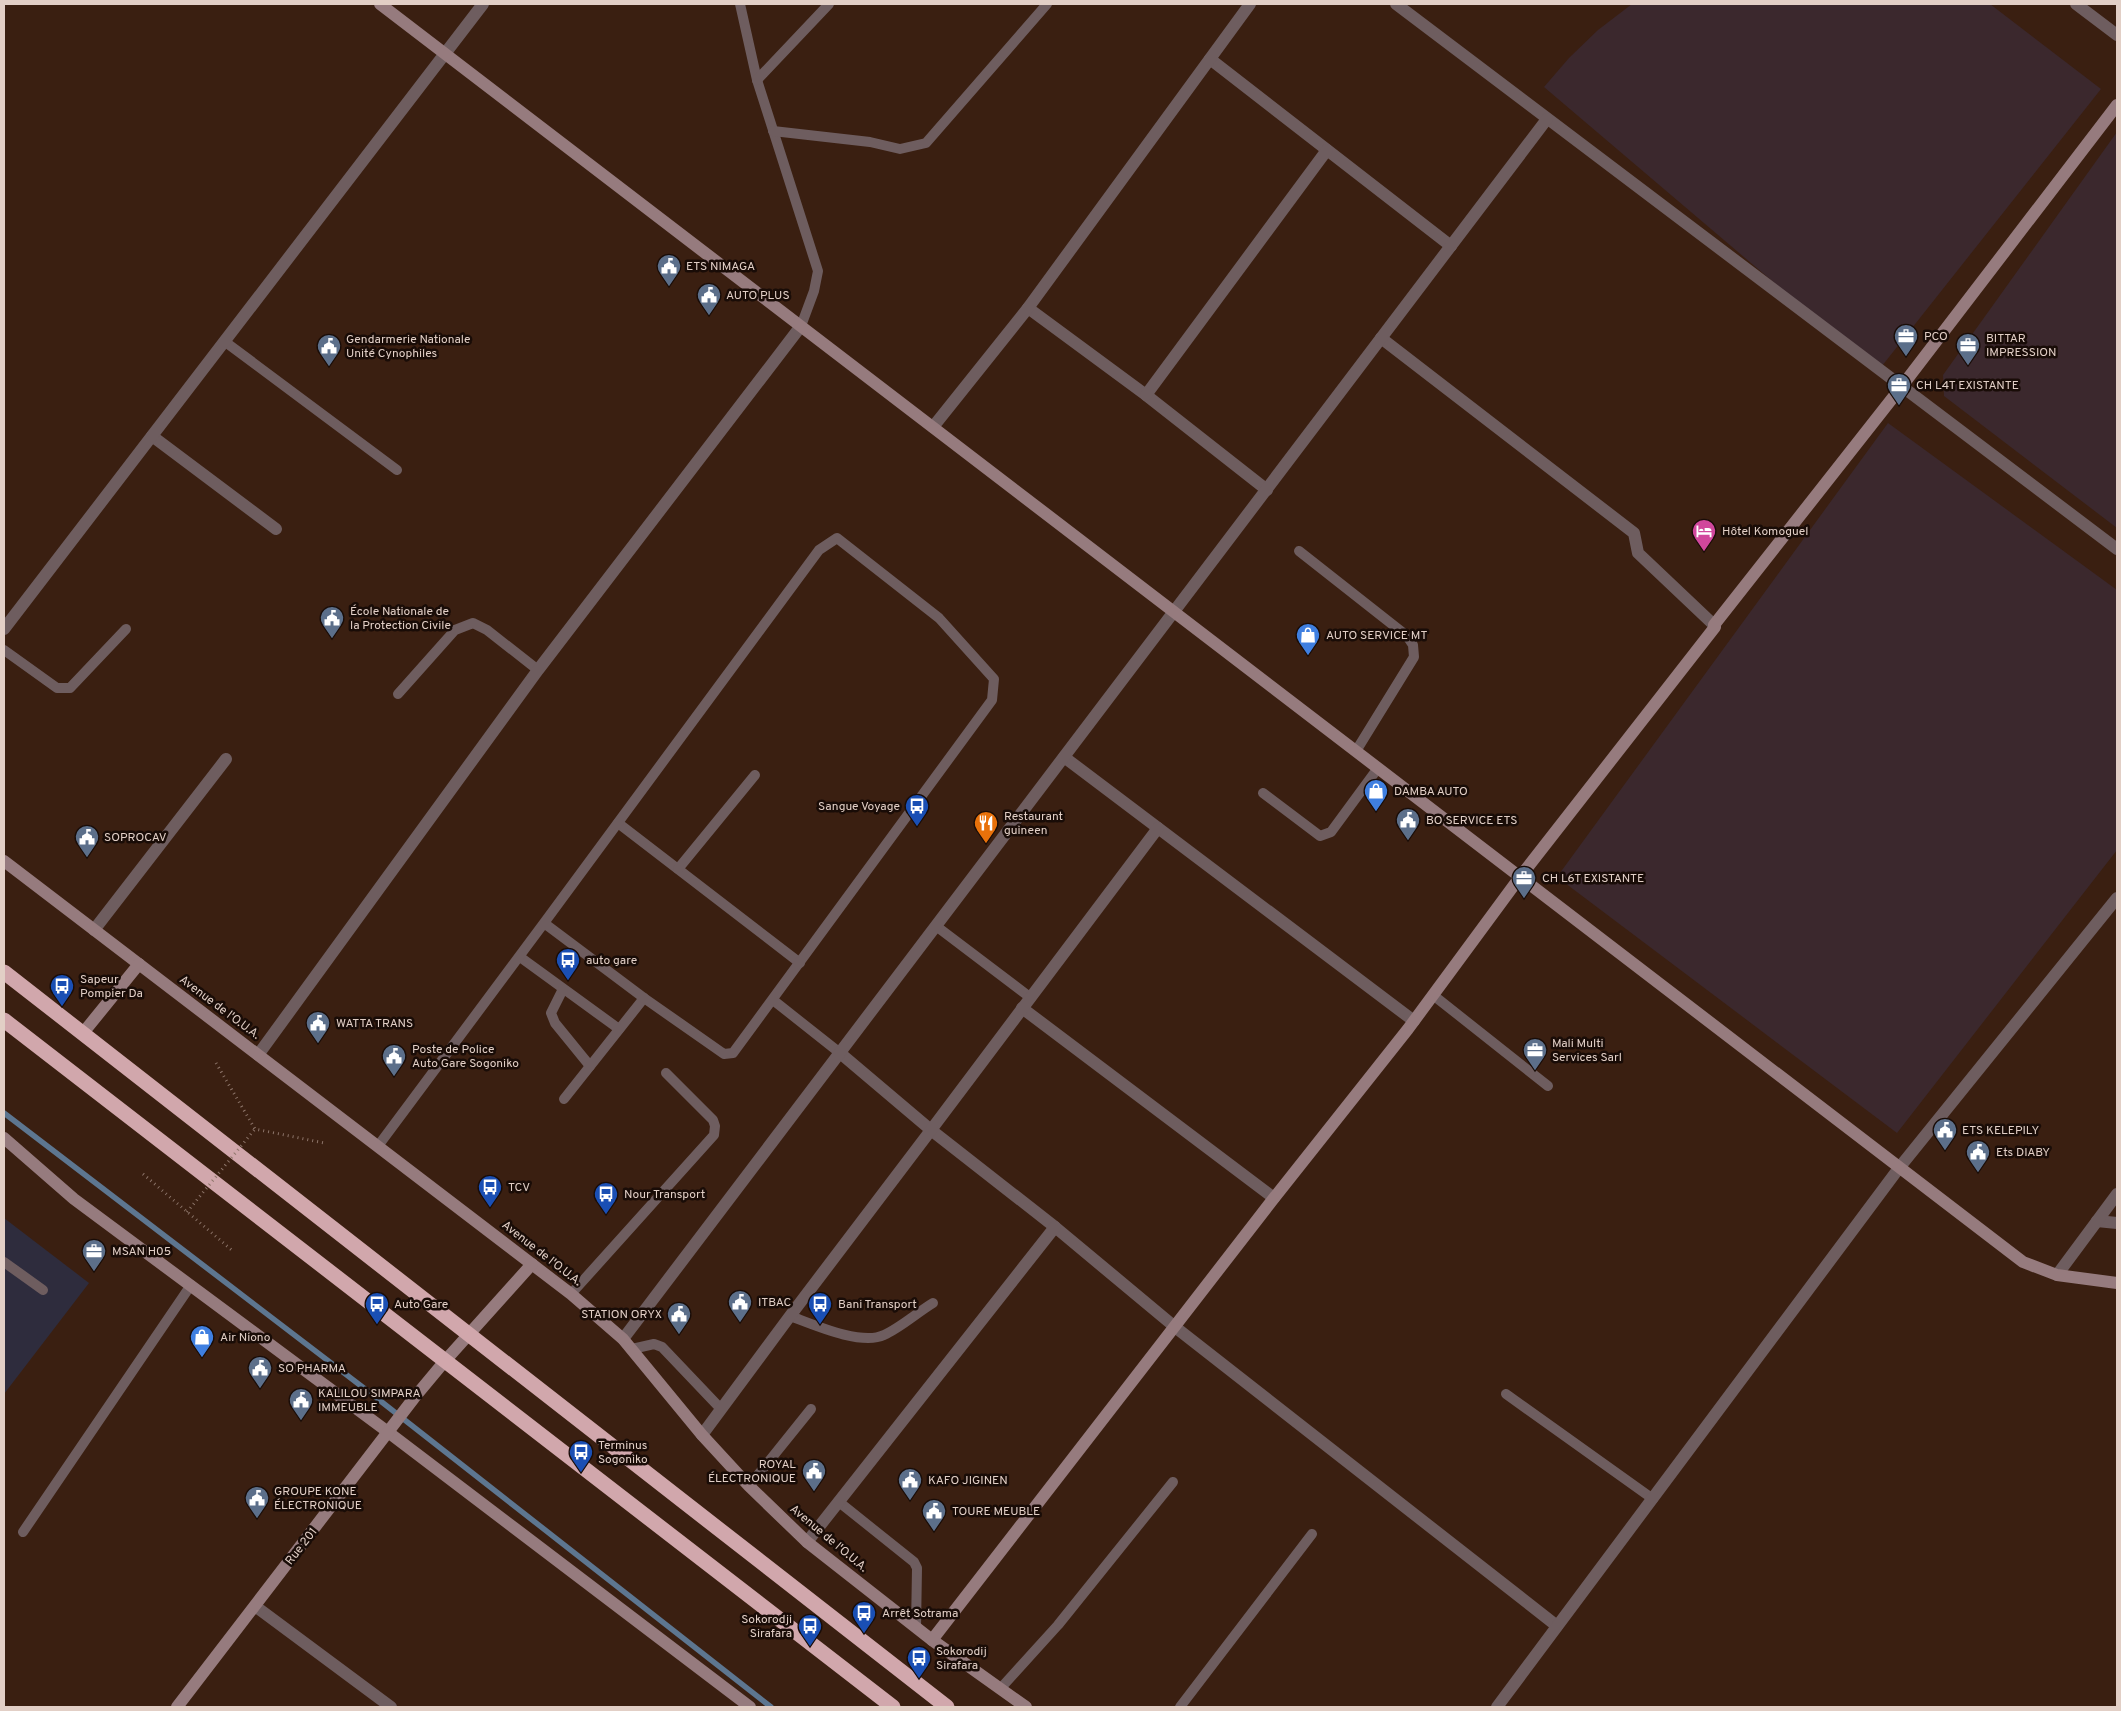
<svg xmlns="http://www.w3.org/2000/svg" width="2121" height="1711" font-family="Overpass,sans-serif">
  <style>
    .commercial { fill: #2e2c3d }
    .industrial { fill: #3b282d }
    .lines { fill: none; stroke-linecap: round; stroke-linejoin: round }
    .stream { stroke: #5d7690; stroke-width: 5.5 }
    .path { stroke: #8d756a; stroke-width: 3; stroke-dasharray: 1 4; stroke-linecap: butt }
    .lane { stroke: #6e5d5f; stroke-width: 10 }
    .street { stroke: #6e5d5f; stroke-width: 12 }
    .secondary { stroke: #967b7e; stroke-width: 12 }
    .highway { stroke: #d1a7ac; stroke-width: 15 }
    .path-bridge { stroke: #8d756a; stroke-width: 3; stroke-dasharray: 1 4; stroke-linecap: butt }
    .labels { text-anchor: middle; stroke-width: 5; stroke-linejoin: round; paint-order: stroke }
    .poi-label { font-size: 12px; fill: #e2cfc6; stroke: #190c07; text-anchor: start }
    .street-label { font-size: 12px; fill: #e2cfc6; stroke: #190c07 }
  </style>
  <rect width="100%" height="100%" fill="#3a1f11"/>
  <polygon class="commercial" points="4,1218 89,1283 4,1394"/>
  <g class="industrial">
    <polygon points="1632,4 1990,4 2101,89 1878,371 1544,87 1569,58 1598,30"/>
    <polygon points="2117,132 2117,528 1944,396 1943,375"/>
    <polygon points="1888,423 2117,590 2117,850 1897,1133 1557,877"/>
  </g>
  <g class="lines">
    <polyline class="stream" points="4,1113 369,1392 771,1707"/>
    <g class="path">
      <polyline points="216,1063 255,1129 324,1143"/>
      <polyline points="143,1174 234,1252"/>
    </g>
    <g class="lane">
      <polyline points="740,4 757,80 818,271 814,291 801,326"/>
      <polyline points="757,80 829,4"/>
      <polyline points="773,131 870,142 900,149 926,143 1047,4"/>
      <polyline points="224,341 397,470"/>
      <polyline points="1299,551 1407,636 1413,645 1414,657 1356,751"/>
      <polyline points="4,650 57,688 70,688 126,629"/>
      <polyline points="398,694 455,630 473,623 487,630 538,670"/>
      <polyline points="1263,793 1320,836 1331,832 1378,768"/>
      <polyline points="618,823 800,963"/>
      <polyline points="678,869 755,775"/>
      <polyline points="936,926 1031,998"/>
      <polyline points="520,957 619,1029"/>
      <polyline points="563,989 551,1013 555,1023 590,1066"/>
      <polyline points="1433,995 1548,1086"/>
      <polyline points="773,1000 840,1053"/>
      <polyline points="564,1099 644,998"/>
      <polyline points="378,1146 544,923 819,550 837,538 939,618 994,679 992,700 733,1053 724,1054 644,998 544,923"/>
      <polyline points="4,1262 43,1290"/>
      <polyline points="571,1294 714,1135 715,1126 713,1120 666,1073"/>
      <path d="M790,1316C812,1324 861,1346 884,1335C900,1328 918,1312 933,1303"/>
      <polyline points="632,1349 654,1344 662,1347 721,1409"/>
      <polyline points="1506,1394 1653,1499"/>
      <polyline points="749,1486 811,1409"/>
      <polyline points="839,1502 914,1562 917,1568 916,1628"/>
      <polyline points="23,1532 191,1285"/>
      <polyline points="1000,1689 1058,1625 1173,1482"/>
      <polyline points="1180,1707 1312,1534"/>
    </g>
    <g class="street">
      <polyline points="1396,4 2117,549"/>
      <polyline points="2076,4 2117,35"/>
      <polyline points="1210,59 1451,246"/>
      <polyline points="1028,308 1146,395 1267,490"/>
      <polyline points="1381,338 1634,533 1638,553 1714,625"/>
      <polyline points="1146,395 1327,150"/>
      <polyline points="933,427 1028,308 1250,4"/>
      <polyline points="152,436 276,529"/>
      <polyline points="4,629 483,4"/>
      <polyline points="1064,757 1414,1021"/>
      <polyline points="94,930 226,759"/>
      <polyline points="1022,1008 1274,1198"/>
      <polyline points="840,1053 931,1130 1055,1227 1175,1327 1557,1626"/>
      <polyline points="258,1055 538,670 801,326"/>
      <polyline points="2097,1221 2117,1223"/>
      <polyline points="2057,1275 2117,1194"/>
      <polyline points="623,1339 1547,119"/>
      <polyline points="702,1435 790,1316 931,1130 1158,828"/>
      <polyline points="807,1542 1055,1227"/>
      <polyline points="255,1606 391,1707"/>
      <polyline points="1497,1707 1899,1168 2117,898"/>
    </g>
    <g class="secondary">
      <polyline points="380,4 2023,1262 2057,1275 2117,1283"/>
      <polyline points="4,861 571,1294 623,1339 702,1435 749,1486 807,1542 932,1640 1026,1707"/>
      <polyline points="83,1033 139,964"/>
      <polyline points="4,1138 74,1199 388,1432 750,1707"/>
      <polyline points="932,1640 1274,1198 1408,1029 1520,877 1715,627 1714,625 1902,386 2117,105"/>
      <polyline points="177,1707 414,1398 444,1362 532,1264"/>
    </g>
    <g class="highway">
      <polyline points="4,972 947,1707"/>
      <polyline points="4,1020 893,1707"/>
    </g>
    <polyline class="path-bridge" points="187,1212 255,1129"/>
  </g>
  <defs>
    <g id="civic-pin" transform="scale(1.25)"><path d="M0 17L-7.5 6A9.5 9.5 0 1 1 7.5 6Z" fill="#5c6f8a" stroke="#190c07"/><path d="M-.6-6.5H3V-4.5H.6V-3L4-1V1h2V6H-6V1h2V-1L-.6-3ZM-1.2 2.5V6h2.4V2.5Z" fill="#fff"/></g>
    <g id="office-pin" transform="scale(1.25)"><path d="M0 17L-7.5 6A9.5 9.5 0 1 1 7.5 6Z" fill="#5c6f8a" stroke="#190c07"/><path d="M-6-3h4V-5.5h4V-3h4V5H-6ZM-1-4.5V-3h2v-1.5ZM-6 0V1H6V0Z" fill="#fff"/></g>
    <g id="hotel-pin" transform="scale(1.25)"><path d="M0 17L-7.5 6A9.5 9.5 0 1 1 7.5 6Z" fill="#d1479c" stroke="#190c07"/><path d="M-6-4.5h1.5V1H6V5H4.5V3h-9V5H-6ZM-4 0a1.8 1.8 0 1 1 3.6 0ZM.5 0V-2.5h3Q6-2.5 6 0Z" fill="#fff"/></g>
    <g id="shop-pin" transform="scale(1.25)"><path d="M0 17L-7.5 6A9.5 9.5 0 1 1 7.5 6Z" fill="#3f7fe0" stroke="#190c07"/><path d="M-5-2.5h2.3a2.7 3.5 0 0 1 5.4 0H5L5.5 6h-11ZM-1.5-2.5h3a1.5 2.3 0 0 0-3 0Z" fill="#fff"/></g>
    <g id="bus-pin" transform="scale(1.25)"><path d="M0 17L-7.5 6A9.5 9.5 0 1 1 7.5 6Z" fill="#1a4fb4" stroke="#190c07"/><path d="M-5-6H5V4H4V6H2V4H-2V6H-4V4H-5ZM-3.5-4V0h7V-4ZM-3.5 1.2v1.5H-2V1.2ZM2 1.2v1.5H3.5V1.2Z" fill="#fff"/></g>
    <g id="restaurant-pin" transform="scale(1.25)"><path d="M0 17L-7.5 6A9.5 9.5 0 1 1 7.5 6Z" fill="#e8710a" stroke="#190c07"/><path d="M-5-6h1v4h1v-4h1v4h1v-4h1v5L-1.5 .5V6h-2V.5L-5-1ZM5-6V6H3V1.5H1.5Q1.5-4 5-6Z" fill="#fff"/></g>
  </defs>
  <g fill-rule="evenodd">
    <use href="#civic-pin" x="669" y="266"/>
    <use href="#civic-pin" x="709" y="295"/>
    <use href="#office-pin" x="1906" y="336"/>
    <use href="#office-pin" x="1968" y="345"/>
    <use href="#civic-pin" x="329" y="346"/>
    <use href="#office-pin" x="1899" y="385"/>
    <use href="#hotel-pin" x="1704" y="531"/>
    <use href="#civic-pin" x="332" y="618"/>
    <use href="#shop-pin" x="1308" y="635"/>
    <use href="#shop-pin" x="1376" y="791"/>
    <use href="#bus-pin" x="917" y="806"/>
    <use href="#civic-pin" x="1408" y="820"/>
    <use href="#restaurant-pin" x="986" y="823"/>
    <use href="#civic-pin" x="87" y="837"/>
    <use href="#office-pin" x="1524" y="878"/>
    <use href="#bus-pin" x="568" y="960"/>
    <use href="#bus-pin" x="62" y="986"/>
    <use href="#civic-pin" x="318" y="1023"/>
    <use href="#office-pin" x="1535" y="1050"/>
    <use href="#civic-pin" x="394" y="1056"/>
    <use href="#civic-pin" x="1945" y="1130"/>
    <use href="#civic-pin" x="1978" y="1152"/>
    <use href="#bus-pin" x="490" y="1187"/>
    <use href="#bus-pin" x="606" y="1194"/>
    <use href="#office-pin" x="94" y="1251"/>
    <use href="#civic-pin" x="740" y="1302"/>
    <use href="#bus-pin" x="377" y="1304"/>
    <use href="#bus-pin" x="820" y="1304"/>
    <use href="#civic-pin" x="679" y="1314"/>
    <use href="#shop-pin" x="202" y="1337"/>
    <use href="#civic-pin" x="260" y="1368"/>
    <use href="#civic-pin" x="301" y="1400"/>
    <use href="#bus-pin" x="581" y="1452"/>
    <use href="#civic-pin" x="814" y="1471"/>
    <use href="#civic-pin" x="910" y="1480"/>
    <use href="#civic-pin" x="257" y="1498"/>
    <use href="#civic-pin" x="934" y="1511"/>
    <use href="#bus-pin" x="864" y="1613"/>
    <use href="#bus-pin" x="810" y="1626"/>
    <use href="#bus-pin" x="919" y="1658"/>
  </g>
  <g class="labels">
    <g class="poi-label">
      <text x="686" y="270">ETS NIMAGA</text>
      <text x="726" y="299">AUTO PLUS</text>
      <text x="1924" y="340">PCO</text>
      <text x="1986" y="342">BITTAR<tspan x="1986" dy="14">IMPRESSION</tspan></text>
      <text x="346" y="343">Gendarmerie Nationale<tspan x="346" dy="14">Unité Cynophiles</tspan></text>
      <text x="1916" y="389">CH L4T EXISTANTE</text>
      <text x="1722" y="535">Hôtel Komoguel</text>
      <text x="350" y="615">École Nationale de<tspan x="350" dy="14">la Protection Civile</tspan></text>
      <text x="1326" y="639">AUTO SERVICE MT</text>
      <text x="1394" y="795">DAMBA AUTO</text>
      <text x="900" y="810" text-anchor="end">Sangue Voyage</text>
      <text x="1004" y="820">Restaurant<tspan x="1004" dy="14">guineen</tspan></text>
      <text x="1426" y="824">BO SERVICE ETS</text>
      <text x="104" y="841">SOPROCAV</text>
      <text x="1542" y="882">CH L6T EXISTANTE</text>
      <text x="586" y="964">auto gare</text>
      <text x="80" y="983">Sapeur<tspan x="80" dy="14">Pompier Da</tspan></text>
      <text x="336" y="1027">WATTA TRANS</text>
      <text x="1552" y="1047">Mali Multi<tspan x="1552" dy="14">Services Sarl</tspan></text>
      <text x="412" y="1053">Poste de Police<tspan x="412" dy="14">Auto Gare Sogoniko</tspan></text>
      <text x="1962" y="1134">ETS KELEPILY</text>
      <text x="1996" y="1156">Ets DIABY</text>
      <text x="508" y="1191">TCV</text>
      <text x="624" y="1198">Nour Transport</text>
      <text x="112" y="1255">MSAN H05</text>
      <text x="758" y="1306">ITBAC</text>
      <text x="394" y="1308">Auto Gare</text>
      <text x="838" y="1308">Bani Transport</text>
      <text x="662" y="1318" text-anchor="end">STATION ORYX</text>
      <text x="220" y="1341">Air Niono</text>
      <text x="278" y="1372">SO PHARMA</text>
      <text x="318" y="1397">KALILOU SIMPARA<tspan x="318" dy="14">IMMEUBLE</tspan></text>
      <text x="598" y="1449">Terminus<tspan x="598" dy="14">Sogoniko</tspan></text>
      <text x="796" y="1468" text-anchor="end">ROYAL<tspan x="796" dy="14">ÉLECTRONIQUE</tspan></text>
      <text x="928" y="1484">KAFO JIGINEN</text>
      <text x="274" y="1495">GROUPE KONE<tspan x="274" dy="14">ÉLECTRONIQUE</tspan></text>
      <text x="952" y="1515">TOURE MEUBLE</text>
      <text x="882" y="1617">Arrêt Sotrama</text>
      <text x="792" y="1623" text-anchor="end">Sokorodji<tspan x="792" dy="14">Sirafara</tspan></text>
      <text x="936" y="1655">Sokorodij<tspan x="936" dy="14">Sirafara</tspan></text>
    </g>
    <g class="street-label">
      <text transform="translate(220 1007) rotate(37)" y="4">Avenue de l'O.U.A.</text>
      <text transform="translate(542 1253) rotate(38)" y="4">Avenue de l'O.U.A.</text>
      <text transform="translate(829 1538) rotate(40)" y="4">Avenue de l'O.U.A.</text>
      <text transform="translate(301 1546) rotate(-52)" y="4">Rue 201</text>
    </g>
  </g>
  <rect width="2121" height="1711" fill="none" stroke="#e2cfc6" stroke-width="10"/>
</svg>
